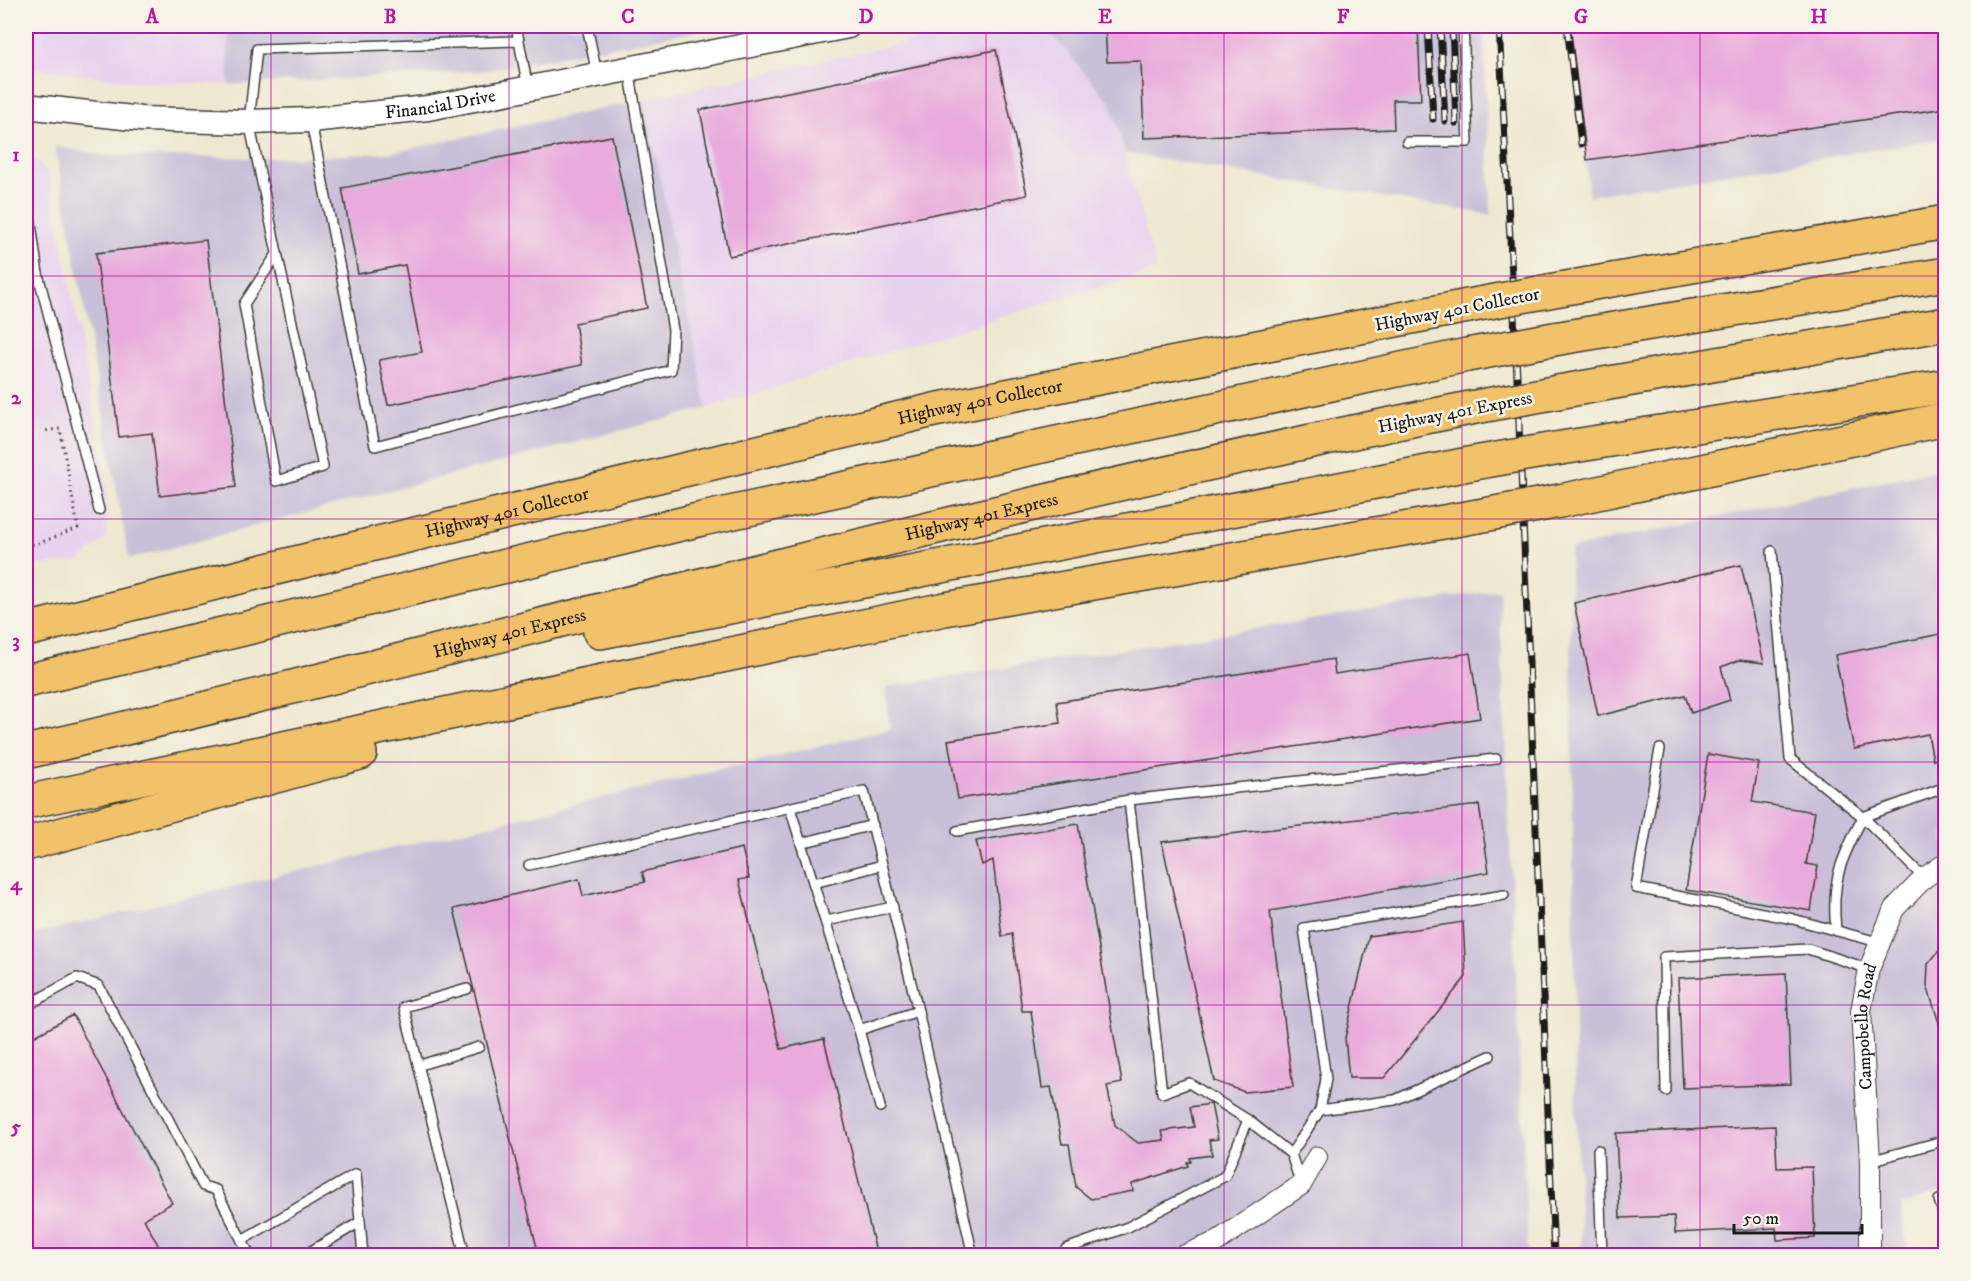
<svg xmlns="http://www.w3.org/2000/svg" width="1971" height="1281" font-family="'IM FELL DW Pica',serif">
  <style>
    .built { fill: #e7d2ef }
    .industrial { fill: #c8bfd8 }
    .building { fill: #e8abdc }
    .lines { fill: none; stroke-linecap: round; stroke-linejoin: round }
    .service-casing { stroke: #3c3b37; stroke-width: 12 }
    .minor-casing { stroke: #3c3b37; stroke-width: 22 }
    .tertiary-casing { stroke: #3c3b37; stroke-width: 27 }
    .motorway-casing { stroke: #3c3b37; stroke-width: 36 }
    .path { stroke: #3c3b37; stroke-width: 3; stroke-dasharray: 1.5 4.5; stroke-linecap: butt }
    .service { stroke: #fff; stroke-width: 9 }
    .minor { stroke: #fff; stroke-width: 20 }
    .tertiary { stroke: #fff; stroke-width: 24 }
    .motorway { stroke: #f2c26a; stroke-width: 33 }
    .rail-casing { stroke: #1c1c1c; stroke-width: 7 }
    .rail { stroke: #f7f3e8; stroke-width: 4.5; stroke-dasharray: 14; stroke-linecap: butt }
    .motorway-bridge-casing { stroke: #3c3b37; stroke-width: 36; stroke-linecap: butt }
    .motorway-bridge { stroke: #f2c26a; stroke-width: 33 }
    .grid { fill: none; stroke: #b5179e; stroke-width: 1.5; stroke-opacity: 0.55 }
    .labels { text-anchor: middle; stroke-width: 5; stroke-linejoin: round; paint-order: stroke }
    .street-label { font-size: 18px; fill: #1c1c1c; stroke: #f7f3e8 }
    .neatline { fill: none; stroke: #b5179e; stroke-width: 2 }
    .grid-label { font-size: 20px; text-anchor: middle; font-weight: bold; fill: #b5179e }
  </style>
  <rect width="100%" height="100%" fill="#f7f3e8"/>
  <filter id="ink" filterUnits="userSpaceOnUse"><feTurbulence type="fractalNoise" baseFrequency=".0167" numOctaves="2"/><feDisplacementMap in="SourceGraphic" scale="12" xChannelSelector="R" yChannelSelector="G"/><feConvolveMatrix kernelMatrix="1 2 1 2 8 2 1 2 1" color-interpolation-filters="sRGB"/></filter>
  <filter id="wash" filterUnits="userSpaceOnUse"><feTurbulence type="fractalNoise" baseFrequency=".008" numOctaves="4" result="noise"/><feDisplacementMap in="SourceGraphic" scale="24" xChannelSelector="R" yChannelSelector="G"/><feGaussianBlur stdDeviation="1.35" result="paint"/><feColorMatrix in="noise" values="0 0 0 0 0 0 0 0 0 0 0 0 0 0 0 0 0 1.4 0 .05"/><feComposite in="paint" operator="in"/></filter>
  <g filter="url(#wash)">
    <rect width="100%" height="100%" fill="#efe8d0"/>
    <g class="built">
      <polygon points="26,26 227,26 229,85 129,81 26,67"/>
      <polygon points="981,26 1044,26 1110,102 1157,269 707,408 644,100"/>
      <polygon points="26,155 36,159 49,175 105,473 107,537 80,561 26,566"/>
    </g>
    <g class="industrial">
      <polygon points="227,26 724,26 481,71 229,85"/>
      <polygon points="1044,26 1483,26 1491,215 1125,153 1110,102"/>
      <polygon points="1574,26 1945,26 1945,138 1589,196"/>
      <polygon points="644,100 707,408 129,559 55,146 105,156 281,158 388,153"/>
      <polygon points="1945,468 1945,1190 1901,1206 1908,1255 1582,1255 1576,1126 1570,549"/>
      <polygon points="1499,590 1528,1255 26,1255 26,936 890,729 886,687"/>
    </g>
    <g id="blocks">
      <g class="building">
        <polygon points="1105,26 1418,26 1421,100 1393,100 1394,129 1144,138 1141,61 1107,62"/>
        <polygon points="1570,26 1946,26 1946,108 1587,160"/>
        <polygon points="996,50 1027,195 729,256 700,110"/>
        <polygon points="612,136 647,308 575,323 582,365 388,405 379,360 422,352 405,265 358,274 342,188"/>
        <polygon points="206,240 236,487 160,496 152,433 119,437 96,253"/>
        <polygon points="1741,565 1764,663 1740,660 1721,667 1730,700 1691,713 1685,695 1598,716 1574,603"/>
        <polygon points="1946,633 1946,758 1933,760 1928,734 1854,749 1835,655"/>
        <polygon points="1470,653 1480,718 958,799 948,740 1060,723 1057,702 1333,659 1335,674"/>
        <polygon points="1708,754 1759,763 1752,802 1815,812 1806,864 1818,866 1811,911 1686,890"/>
        <polygon points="1479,805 1489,872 1270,911 1293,1087 1245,1092 1214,1081 1162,842"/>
        <polygon points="1078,824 1122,1083 1107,1086 1115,1125 1138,1143 1164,1140 1162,1131 1194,1127 1190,1107 1211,1104 1218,1139 1209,1140 1212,1155 1190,1158 1191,1162 1187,1162 1188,1166 1132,1184 1133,1191 1091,1199 1076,1187 1069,1144 1062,1144 1051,1087 1042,1088 1031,1011 1022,1011 1012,934 1002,937 993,860 982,865 976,841"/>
        <polygon points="742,848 749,878 739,880 781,1049 824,1039 877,1256 539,1256 454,909 579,879 583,896 645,882 642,872"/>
        <polygon points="1463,922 1466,977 1384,1078 1349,1078 1345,1038 1369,936"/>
        <polygon points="1946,942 1946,1035 1943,1035 1927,986 1928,964"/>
        <polygon points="1786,973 1791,1084 1683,1088 1678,978"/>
        <polygon points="73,1015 172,1203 144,1219 164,1256 26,1256 26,1041"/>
        <polygon points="1775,1126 1777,1168 1812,1167 1815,1238 1777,1240 1776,1228 1675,1233 1674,1216 1620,1218 1616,1133"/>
      </g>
    </g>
  </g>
  <g filter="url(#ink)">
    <use href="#blocks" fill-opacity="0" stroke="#3c3b37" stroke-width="1.5"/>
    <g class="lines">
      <g class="service-casing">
        <g id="service">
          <polyline points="516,26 519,41"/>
          <polyline points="587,26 597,74"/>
          <polyline points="311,122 375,446 671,370 673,330 629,69"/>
          <polyline points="26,138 29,107"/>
          <polyline points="1407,142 1468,142 1463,26"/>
          <polyline points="26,188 38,274 99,510"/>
          <polyline points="277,254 244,304 276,481 323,467 249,122 257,49 519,41 528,88"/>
          <polyline points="26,274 38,274"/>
          <polyline points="1772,551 1790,759 1863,817 1924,878"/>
          <polyline points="1660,749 1636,888 1793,919 1878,942"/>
          <polyline points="790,808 859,1030"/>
          <polyline points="957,831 1129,800 1496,759"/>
          <polyline points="801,843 873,825"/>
          <polyline points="529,865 864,791 918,1011 859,1030 880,1107"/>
          <polyline points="814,883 882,865"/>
          <polyline points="826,921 893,907"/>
          <path d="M1836,931C1831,881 1840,861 1863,817L1946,787"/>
          <polyline points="26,1006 77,978 99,986 203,1186 216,1190 250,1256"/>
          <polyline points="918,1011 973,1256"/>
          <polyline points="420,1065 479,1047"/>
          <polyline points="1666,1091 1664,957 1808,949 1869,969"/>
          <polyline points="1320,1110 1395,1100 1490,1056"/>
          <polyline points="1248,1120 1291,1154 1300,1182"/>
          <polyline points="1598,1150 1602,1256"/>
          <polyline points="1291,1154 1320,1110 1326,1079 1304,928 1504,895"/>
          <polyline points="1870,1161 1946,1140"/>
          <polyline points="1946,1198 1939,1200 1946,1221"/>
          <polyline points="242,1240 356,1174 363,1256"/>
          <polyline points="1066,1249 1128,1227 1225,1176 1248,1120 1189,1083 1162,1093 1129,800"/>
          <polyline points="303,1256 360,1222"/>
          <polyline points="465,1256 404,1007 467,989"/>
          <polyline points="1824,1256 1870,1255"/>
        </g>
      </g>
      <g class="minor-casing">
        <g id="minor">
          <polyline points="1183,1256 1216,1242 1301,1185 1317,1157"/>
          <path id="s1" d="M1870,1256V1161L1861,1011L1869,969L1894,909L1924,878L1946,863"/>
        </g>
      </g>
      <g class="tertiary-casing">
        <g id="tertiary">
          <path id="s2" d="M26,106L141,119L249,122L310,120L428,108L848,26"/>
        </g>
      </g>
      <g class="motorway-casing">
        <g id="motorway">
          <polyline points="1560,289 1946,222"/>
          <polyline points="1554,339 1946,274"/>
          <polyline points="1558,392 1946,324"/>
          <polyline points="1555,449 1946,386"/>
          <polyline points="1560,501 1946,419"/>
          <path id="s3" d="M26,630L328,555L934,410L1468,306"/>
          <polyline points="600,632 1474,463"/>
          <polyline points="26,681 702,519 1467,355"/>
          <path id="s4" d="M26,752C507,638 985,505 1470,408"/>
          <polyline points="26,802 945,609 1478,516"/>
          <polyline points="26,844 360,753"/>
        </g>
      </g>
      <polyline class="path" points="26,545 37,544 78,528 60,429 43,431"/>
      <use href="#service" class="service"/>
      <use href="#minor" class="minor"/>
      <use href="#tertiary" class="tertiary"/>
      <use href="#motorway" class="motorway"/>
      <g class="rail-casing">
        <g id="rail">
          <polyline points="1428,26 1433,119"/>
          <polyline points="1440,26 1445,121"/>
          <polyline points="1452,26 1456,123"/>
          <polyline points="1499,26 1516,354 1554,1256"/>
          <polyline points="1567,26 1581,144"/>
        </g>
      </g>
      <use href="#rail" class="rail"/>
      <g class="motorway-bridge-casing">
        <g id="motorway-bridge">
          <polyline points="1468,306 1560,289"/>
          <polyline points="1467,355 1554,339"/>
          <polyline points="1470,408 1558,392"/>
          <polyline points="1474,463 1555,449"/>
          <polyline points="1478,516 1560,501"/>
        </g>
      </g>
      <use href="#motorway-bridge" class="motorway-bridge"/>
    </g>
  </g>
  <path class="grid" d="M271,26V1256M509,26V1256M747,26V1256M986,26V1256M1224,26V1256M1462,26V1256M1700,26V1256M26,276H1946M26,519H1946M26,762H1946M26,1005H1946"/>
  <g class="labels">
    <g class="street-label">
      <text dy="6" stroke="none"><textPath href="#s2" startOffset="416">Financial Drive</textPath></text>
      <text transform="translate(1457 309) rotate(-11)" y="6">Highway 401 Collector</text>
      <text dy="6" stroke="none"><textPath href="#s3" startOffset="981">Highway 401 Collector</textPath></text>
      <text transform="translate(1455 412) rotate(-11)" y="6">Highway 401 Express</text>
      <text dy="6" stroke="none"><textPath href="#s3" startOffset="495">Highway 401 Collector</textPath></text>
      <text dy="6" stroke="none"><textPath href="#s4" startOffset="984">Highway 401 Express</textPath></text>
      <text dy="6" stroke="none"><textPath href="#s4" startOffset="498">Highway 401 Express</textPath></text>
      <text dy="6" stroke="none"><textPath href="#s1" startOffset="230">Campobello Road</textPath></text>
    </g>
  </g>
  <rect width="1971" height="1281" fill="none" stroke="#f7f3e8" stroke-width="66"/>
  <path d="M1734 1224v9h128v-9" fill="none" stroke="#1c1c1c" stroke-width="3"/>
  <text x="1743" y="1224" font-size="18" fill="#1c1c1c" stroke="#f7f3e8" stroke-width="4.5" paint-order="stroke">50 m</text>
  <rect x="33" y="33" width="1905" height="1215" class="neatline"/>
  <g class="grid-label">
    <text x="152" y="23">A</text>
    <text x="390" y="23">B</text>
    <text x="628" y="23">C</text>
    <text x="866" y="23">D</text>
    <text x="1105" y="23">E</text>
    <text x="1343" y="23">F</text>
    <text x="1581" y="23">G</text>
    <text x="1819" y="23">H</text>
    <text x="16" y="161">1</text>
    <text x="16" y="404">2</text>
    <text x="16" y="647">3</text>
    <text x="16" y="890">4</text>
    <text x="16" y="1133">5</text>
  </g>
</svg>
